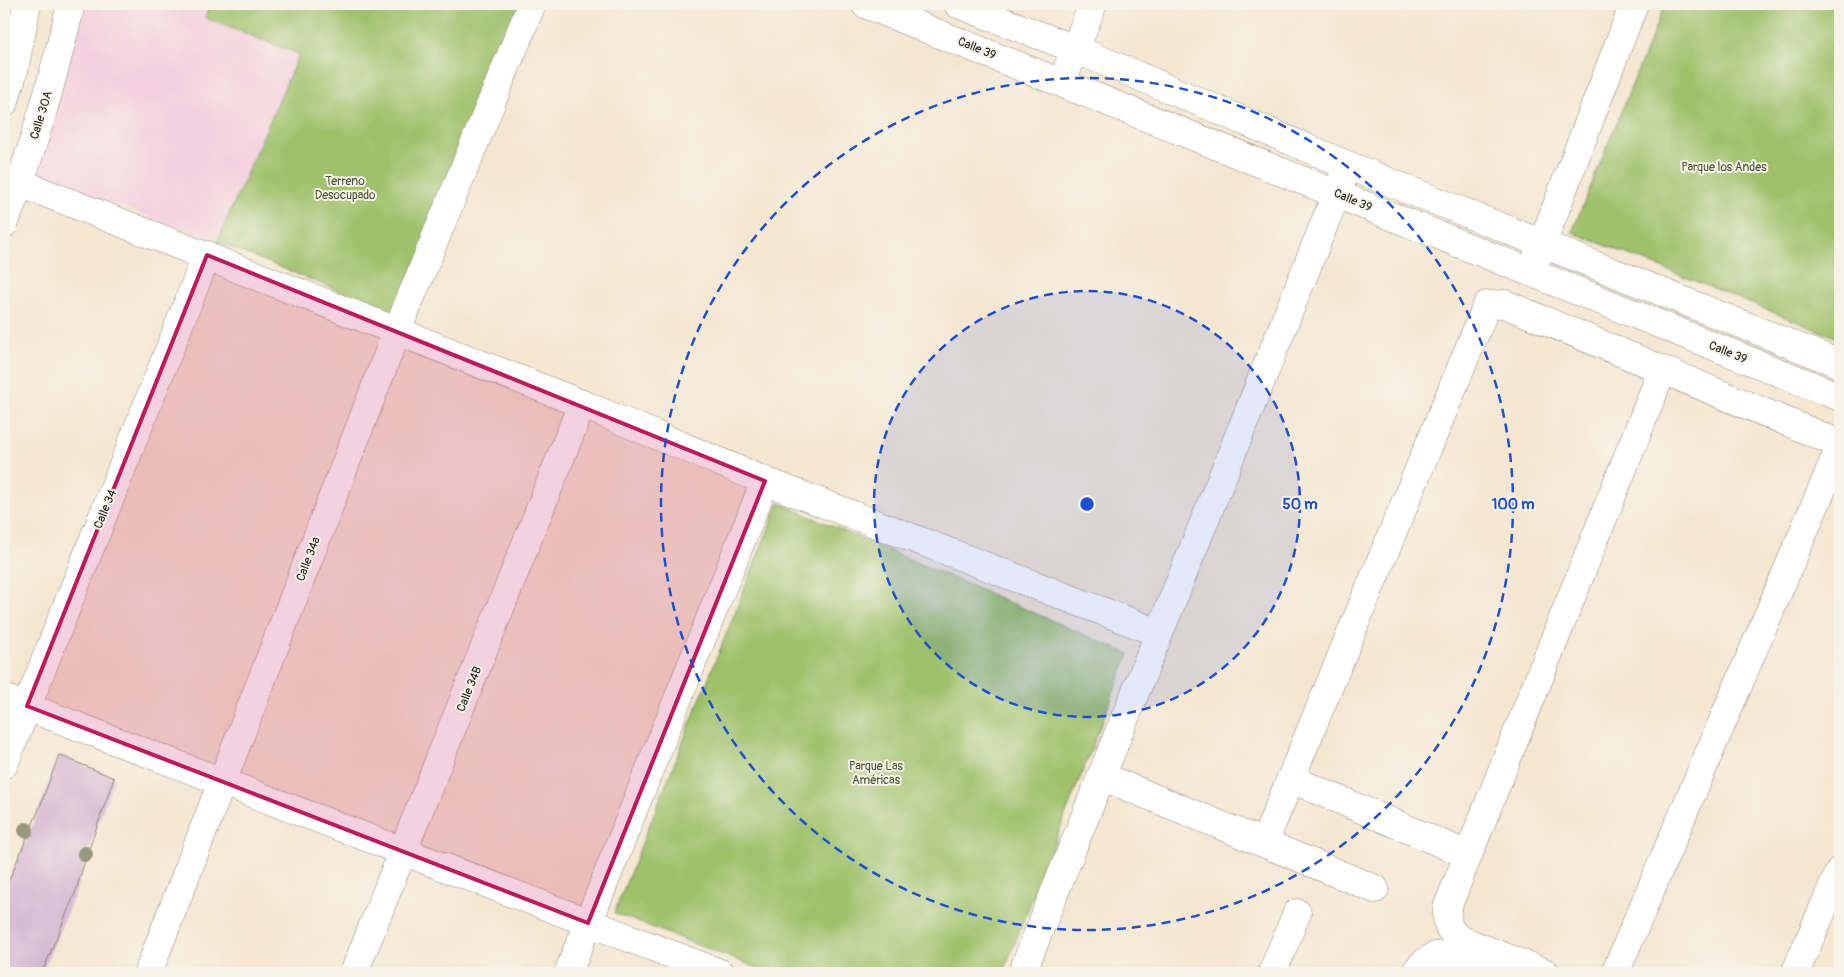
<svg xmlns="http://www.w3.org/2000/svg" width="1844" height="977" font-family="Pangolin,sans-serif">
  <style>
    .built { fill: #f4cfde }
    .green { fill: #9ec16a; stroke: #5d6e43 }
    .building { fill: #d0aecf }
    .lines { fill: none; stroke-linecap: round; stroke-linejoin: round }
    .minor-casing { stroke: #888276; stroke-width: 29 }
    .tertiary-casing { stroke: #888276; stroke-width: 29 }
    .minor { stroke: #fff; stroke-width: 28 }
    .tertiary { stroke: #fff; stroke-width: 28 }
    .tree { fill: #97977c }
    .marked { fill: #c2185b; fill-opacity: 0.2; stroke: #c2185b; stroke-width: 4; stroke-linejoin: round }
    .ring { fill: none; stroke: #1d4ed8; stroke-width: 2.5; stroke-dasharray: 9 6 }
    .labels { text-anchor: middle; stroke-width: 4; stroke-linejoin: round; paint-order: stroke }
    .street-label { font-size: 12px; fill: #1c1c1c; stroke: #f7f3e8 }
    .park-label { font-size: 12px; fill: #4a5637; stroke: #f7f3e8 }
    .centre { fill: #1d4ed8; stroke: #f7f3e8; stroke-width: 2.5 }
    .ring-label { font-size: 15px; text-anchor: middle; font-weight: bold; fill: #1d4ed8; stroke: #f7f3e8; stroke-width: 4; stroke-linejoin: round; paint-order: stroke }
  </style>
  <rect width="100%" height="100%" fill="#f7f3e8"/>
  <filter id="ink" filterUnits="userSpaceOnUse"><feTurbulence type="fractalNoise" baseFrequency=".02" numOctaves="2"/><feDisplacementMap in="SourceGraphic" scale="10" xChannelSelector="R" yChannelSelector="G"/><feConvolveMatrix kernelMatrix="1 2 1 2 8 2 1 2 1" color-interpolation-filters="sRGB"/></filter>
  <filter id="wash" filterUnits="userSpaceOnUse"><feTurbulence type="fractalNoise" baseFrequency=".0096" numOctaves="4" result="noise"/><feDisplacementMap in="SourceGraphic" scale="20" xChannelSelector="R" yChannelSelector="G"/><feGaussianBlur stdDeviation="1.12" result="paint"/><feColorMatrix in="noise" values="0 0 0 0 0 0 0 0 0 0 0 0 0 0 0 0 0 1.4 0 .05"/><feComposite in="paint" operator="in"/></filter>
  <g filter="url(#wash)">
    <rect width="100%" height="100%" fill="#f5e7d1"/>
    <polygon class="built" points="86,4 210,4 205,18 299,54 217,242 35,175"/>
    <g class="green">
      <polygon points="210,4 523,4 397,314 217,242 299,54 205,18"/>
      <polygon points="1665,4 1840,4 1840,339 1572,232"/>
      <polygon points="779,503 1129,654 1003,973 771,973 614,913"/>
    </g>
    <g id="blocks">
      <polygon class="building" points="59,755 114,778 84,863 76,891 42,973 4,973 4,892 39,809"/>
    </g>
  </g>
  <g filter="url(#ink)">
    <use href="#blocks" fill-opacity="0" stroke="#888276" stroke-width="1"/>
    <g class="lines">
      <g class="minor-casing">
        <g id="minor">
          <polyline points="865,4 1840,397"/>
          <polyline points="958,4 1075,49 1347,165 1840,364"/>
          <polyline points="1068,67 1093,4"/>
          <polyline points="20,183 582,404 765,481 1159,633"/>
          <polyline points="1536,260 1634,4"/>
          <polyline points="4,698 720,973"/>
          <polyline points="4,764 207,255"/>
          <polyline points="1101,776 1375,889"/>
          <polyline points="1291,779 1468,855"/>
          <polyline points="1264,843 1487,305 1505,304 1840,444"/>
          <polyline points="148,973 397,331 532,4"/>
          <polyline points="354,973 582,404"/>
          <polyline points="568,973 765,481"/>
          <polyline points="1022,973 1344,175"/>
          <polyline points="1272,973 1297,913"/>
          <path d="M1415,973C1435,945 1455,955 1482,966"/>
          <path d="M1546,973L1459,939C1448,929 1446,923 1447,908L1662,371"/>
          <polyline points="1615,973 1840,447"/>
          <polyline points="1795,973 1840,870"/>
        </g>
      </g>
      <g class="tertiary-casing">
        <g id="tertiary">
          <polyline points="4,103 14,70 27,4"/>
          <path d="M4,224C33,152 53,78 71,4"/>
        </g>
      </g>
      <use href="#minor" class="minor"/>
      <use href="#tertiary" class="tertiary"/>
    </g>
    <g class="tree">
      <circle cx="26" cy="830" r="8"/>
      <circle cx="85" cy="854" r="8"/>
    </g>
  </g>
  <path class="marked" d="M207,255L765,481L588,923L27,706Z"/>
  <circle cx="1087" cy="504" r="213" fill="#1d4ed8" fill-opacity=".12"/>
  <g class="ring">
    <circle cx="1087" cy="504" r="213"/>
    <circle cx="1087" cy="504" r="426"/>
  </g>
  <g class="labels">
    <g class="street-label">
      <text transform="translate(977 48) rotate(22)" y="4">Calle 39</text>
      <text transform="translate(41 115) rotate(-73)" y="4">Calle 30A</text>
      <text transform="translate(1353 200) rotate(23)" y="4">Calle 39</text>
      <text transform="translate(1728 352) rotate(22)" y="4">Calle 39</text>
      <text transform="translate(105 509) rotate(-68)" y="4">Calle 34</text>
      <text transform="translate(308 559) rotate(-69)" y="4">Calle 34a</text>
      <text transform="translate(469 689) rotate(-68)" y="4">Calle 34B</text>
    </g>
    <g class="park-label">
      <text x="1724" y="171">Parque los Andes</text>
      <text x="345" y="185">Terreno<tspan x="345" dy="14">Desocupado</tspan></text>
      <text x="876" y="770">Parque Las<tspan x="876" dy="14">Américas</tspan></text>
    </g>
  </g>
  <circle cx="1087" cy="504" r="8" class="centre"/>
  <g class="ring-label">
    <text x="1300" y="509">50 m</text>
    <text x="1513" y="509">100 m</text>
  </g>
  <rect width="1844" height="977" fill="none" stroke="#f7f3e8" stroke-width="20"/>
</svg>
